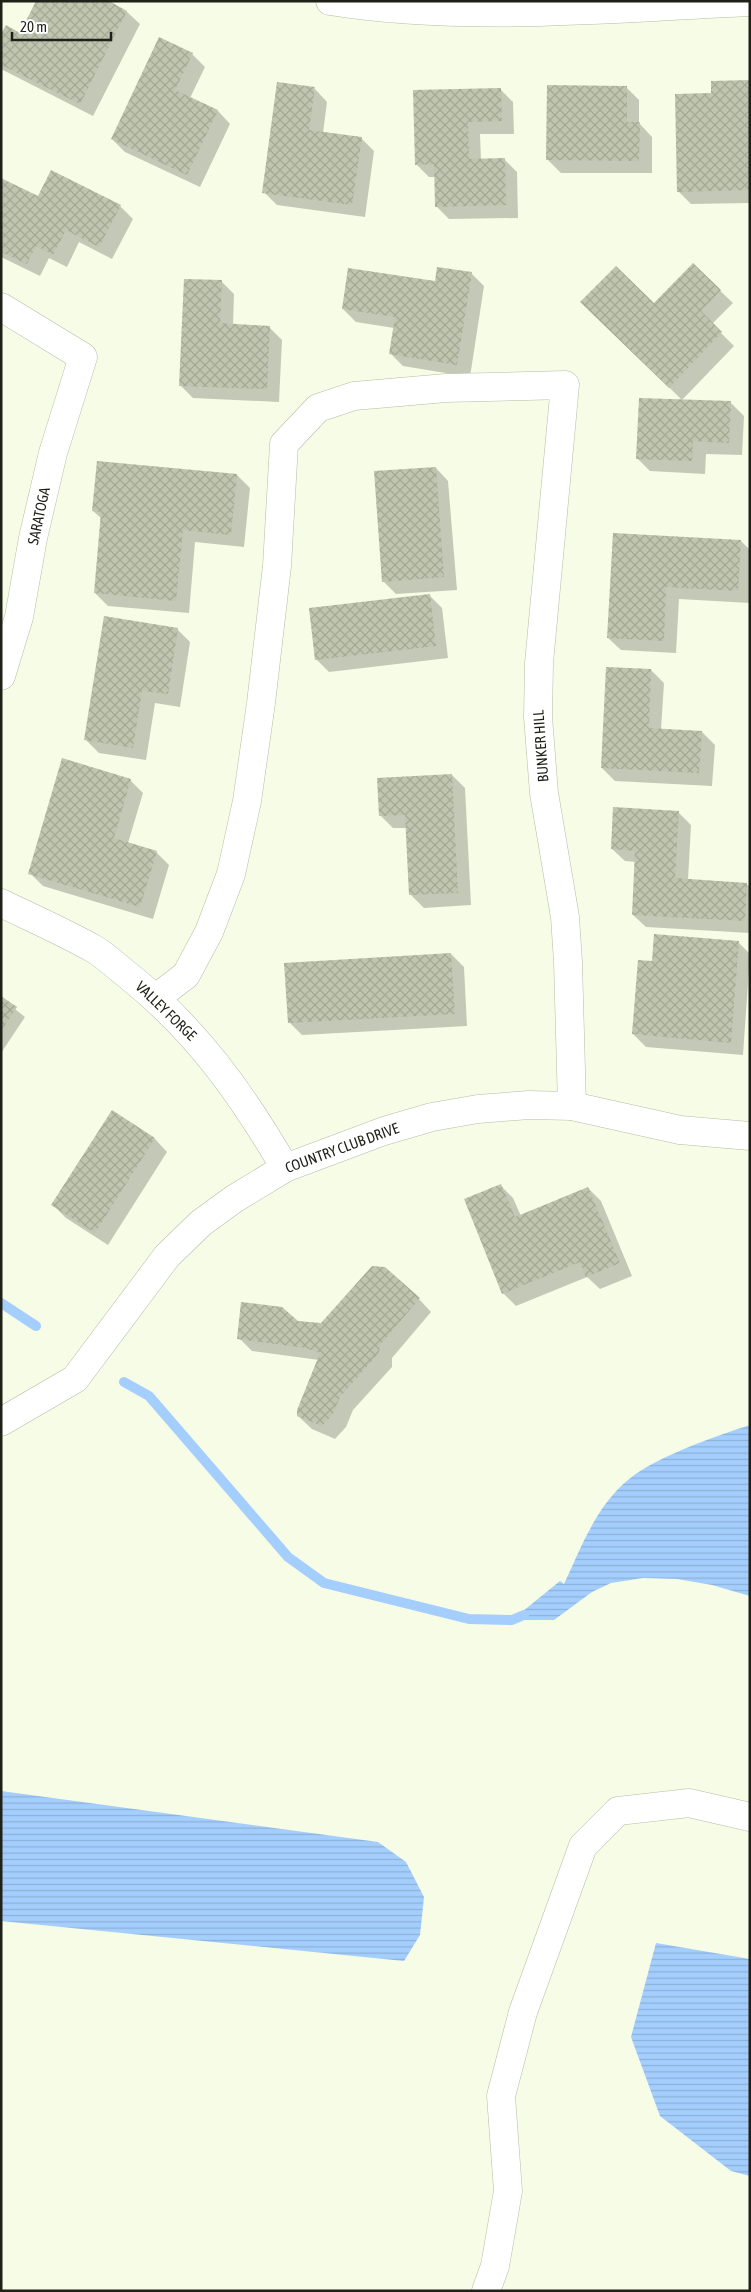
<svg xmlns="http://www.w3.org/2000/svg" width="751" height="2292" font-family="'Asap Condensed',sans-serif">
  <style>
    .water { fill: url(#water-rules) }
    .shadow { fill: #0003 }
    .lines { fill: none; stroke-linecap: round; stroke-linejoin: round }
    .stream { stroke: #a4cefd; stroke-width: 10 }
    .building { fill: url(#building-cross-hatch) }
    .minor-casing { stroke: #b6bca6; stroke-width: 29 }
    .minor { stroke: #fff; stroke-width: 28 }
    .labels { text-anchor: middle; stroke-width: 4.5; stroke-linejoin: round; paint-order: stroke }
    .street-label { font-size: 15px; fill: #1f2118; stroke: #fff }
  </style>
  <defs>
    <pattern id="water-rules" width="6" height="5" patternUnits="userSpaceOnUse" patternTransform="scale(1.25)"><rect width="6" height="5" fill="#a4cefd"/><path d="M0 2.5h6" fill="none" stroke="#8db1d8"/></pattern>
    <pattern id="building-cross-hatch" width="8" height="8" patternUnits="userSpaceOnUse" patternTransform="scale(1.25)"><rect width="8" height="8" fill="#bfc5af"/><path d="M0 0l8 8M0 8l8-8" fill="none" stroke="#a4a996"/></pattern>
  </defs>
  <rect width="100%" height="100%" fill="#f6fce5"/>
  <g class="water">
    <path d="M750,1425V1596L712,1585L677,1579L643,1578L611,1583L592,1592L554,1620H512L560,1581L564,1584C581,1548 596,1506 628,1480C655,1457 716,1436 750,1425Z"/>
    <polygon points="1,1791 378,1842 406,1862 424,1897 420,1935 404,1961 1,1921"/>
    <polygon points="656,1943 750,1959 750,2176 731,2171 660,2116 631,2037"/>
  </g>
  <g class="shadow">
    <polygon points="106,1 127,12 140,24 93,116 1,69 1,37 21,34"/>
    <polygon points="192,54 205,67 190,98 218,111 230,124 200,187 125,152 112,139"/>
    <polygon points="750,82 750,203 691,204 678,191"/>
    <polygon points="626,87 639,100 639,123 652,137 652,173 561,173 548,160"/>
    <polygon points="315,89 327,102 323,133 361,138 374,151 365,217 277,205 264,192"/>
    <polygon points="500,89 513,102 514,134 480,134 481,160 504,159 517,172 518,218 449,219 436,206 435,177 429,177 416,164"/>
    <polygon points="1,179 39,198 120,206 133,219 112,259 79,242 67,267 49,258 40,276 1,257"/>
    <polygon points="693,265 733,303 712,324 734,346 682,400 582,302 654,305"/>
    <polygon points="471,273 484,286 470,377 403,366 390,353 394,328 356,322 343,309"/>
    <polygon points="221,281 234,294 233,325 269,327 282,340 279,402 193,398 180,385"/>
    <polygon points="731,403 744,416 742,455 706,454 705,474 650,471 637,458"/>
    <polygon points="436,468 448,481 457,590 396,594 383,581"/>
    <polygon points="237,475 250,488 244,547 195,542 189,613 108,606 95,593 102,519 93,511"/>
    <polygon points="614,534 741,541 750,550 750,603 679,599 676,653 621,650 608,638"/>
    <polygon points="429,595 442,608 448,658 329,672 316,659"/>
    <polygon points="177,629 190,642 180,707 155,703 146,760 99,753 86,740"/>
    <polygon points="651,670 664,683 661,730 702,732 715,745 712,786 615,781 602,768"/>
    <polygon points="452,775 465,788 471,905 424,908 411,895 407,828 393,828 380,815"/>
    <polygon points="130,780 143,793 128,843 156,852 169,865 153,919 43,886 30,873"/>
    <polygon points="678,812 691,825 688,880 746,884 750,887 750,933 646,927 633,915 636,862 625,861 612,849"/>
    <polygon points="738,942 750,954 743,1055 646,1047 633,1034 653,962"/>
    <polygon points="451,954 464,967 467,1026 302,1035 289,1022"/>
    <polygon points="1,998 25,1017 1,1053"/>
    <polygon points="112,1112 155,1139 167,1152 108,1245 66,1218 53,1205"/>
    <polygon points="500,1185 513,1198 521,1216 588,1188 601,1201 632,1276 600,1289 587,1277 516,1306 503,1293"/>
    <polygon points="419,1299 431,1312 392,1358 392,1367 353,1410 346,1427 335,1439 312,1429 298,1416 319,1360 252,1351 239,1338 297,1322 321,1325"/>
  </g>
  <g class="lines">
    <g class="stream">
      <polyline points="1,1303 36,1326"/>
      <polyline points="124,1382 149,1396 288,1557 324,1583 469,1619 512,1620 524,1615"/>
    </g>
  </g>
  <g class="building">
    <polygon points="36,1 109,1 127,11 80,104 1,65 1,34 6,25 20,33"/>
    <polygon points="159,37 193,53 175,90 218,110 187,175 111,139"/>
    <polygon points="750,80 750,190 677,192 675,94 711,93 711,81"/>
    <polygon points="277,82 315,87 309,130 362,137 352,205 262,193"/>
    <polygon points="547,85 627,86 627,122 640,122 639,161 546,160"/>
    <polygon points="501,88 502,121 468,122 469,159 505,158 506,205 435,207 434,164 415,165 413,90"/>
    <polygon points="51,170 121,205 99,247 66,230 53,255 36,246 27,264 1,252 1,178 38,196"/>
    <polygon points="693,263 721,290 701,311 722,332 669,388 580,302 616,266 654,303"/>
    <polygon points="437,267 472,272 457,365 389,354 395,317 342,309 348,268 435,281"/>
    <polygon points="184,279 222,280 220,323 270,326 267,389 179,386"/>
    <polygon points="639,398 731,401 729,443 693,441 692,461 636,459"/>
    <polygon points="97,461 237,474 231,535 183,530 176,601 94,593 101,512 92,511"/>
    <polygon points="436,467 444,577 382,582 374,471"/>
    <polygon points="613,533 741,540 738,591 666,587 664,641 607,638"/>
    <polygon points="430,594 436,646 315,660 309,608"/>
    <polygon points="104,616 178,628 168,694 142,691 133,748 84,740"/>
    <polygon points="606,667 651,669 649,728 702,731 699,773 601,768"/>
    <polygon points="62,758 131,779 114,838 157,851 140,907 28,874"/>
    <polygon points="452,774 458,893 409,895 405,815 379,816 377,778"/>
    <polygon points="613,807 679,811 675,878 747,883 745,921 632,915 635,851 611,849"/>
    <polygon points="654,934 739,941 731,1043 632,1034 638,960 652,961"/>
    <polygon points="451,953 455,1014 288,1023 284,963"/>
    <polygon points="1,996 17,1007 1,1031"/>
    <polygon points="112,1110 155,1138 95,1233 51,1205"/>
    <polygon points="501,1184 515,1217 588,1187 620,1263 586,1277 580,1262 502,1294 464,1199"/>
    <polygon points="372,1266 385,1267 420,1298 380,1345 379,1353 340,1397 333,1414 322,1426 297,1416 297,1410 320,1353 306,1348 237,1339 241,1302 282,1307 298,1321 321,1323"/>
  </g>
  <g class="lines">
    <g class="minor-casing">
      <g id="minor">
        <path d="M330,1C465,23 613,8 750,2"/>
        <polyline points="1,307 83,357 53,453 33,538 19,617 1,676"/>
        <path d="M1,903C32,918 64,932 94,949C106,956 118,968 130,977C197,1031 242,1094 285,1168"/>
        <polyline points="156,998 186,975 209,932 231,874 247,801 261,703 277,566 284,444 318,408 354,396 446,388 565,385 539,663 538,717 544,793 565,917 568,962 572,1106"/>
        <polyline points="1,1422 75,1379 167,1256 201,1223 234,1199 285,1168 384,1131 432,1117 478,1109 529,1105 572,1106 680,1130 750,1136"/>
        <polyline points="486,2291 495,2266 508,2191 501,2096 523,2012 583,1846 618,1811 689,1803 750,1817"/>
      </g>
    </g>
    <use href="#minor" class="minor"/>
  </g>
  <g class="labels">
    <g class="street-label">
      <text transform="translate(39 516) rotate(-78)" y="5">SARATOGA</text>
      <text transform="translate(541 746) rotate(-94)" y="5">BUNKER HILL</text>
      <text transform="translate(166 1011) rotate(44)" y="5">VALLEY FORGE</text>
      <text transform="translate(342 1148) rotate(-20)" y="5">COUNTRY CLUB DRIVE</text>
    </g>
  </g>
  <rect width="751" height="2292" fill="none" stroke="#1f2118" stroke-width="5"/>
  <path d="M12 32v8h99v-8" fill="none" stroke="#1f2118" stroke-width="2.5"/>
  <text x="20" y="32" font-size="15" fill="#1f2118" stroke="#ffffff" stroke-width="4" paint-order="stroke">20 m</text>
</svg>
